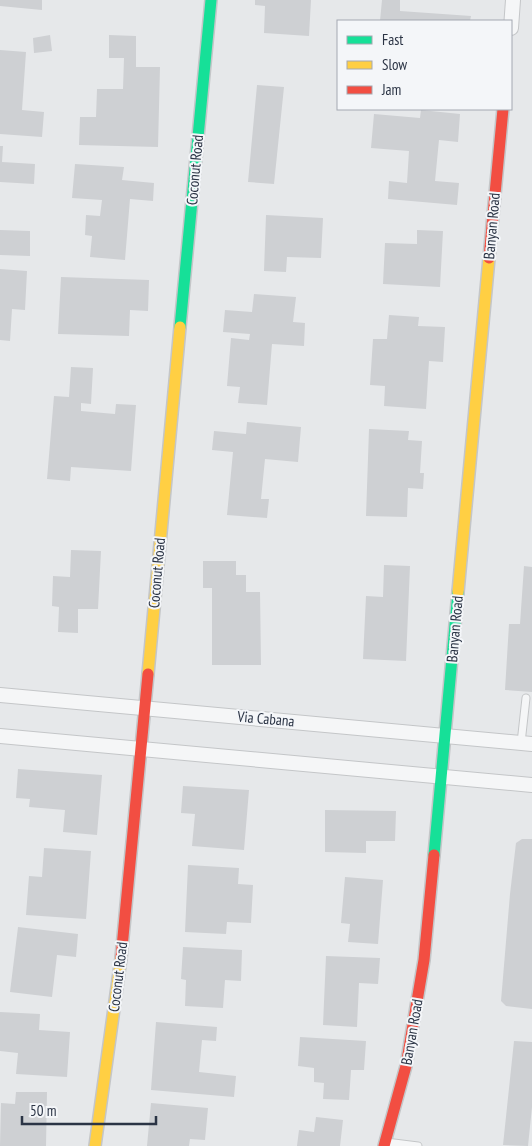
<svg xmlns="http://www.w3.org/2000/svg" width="532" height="1146" font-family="'PT Sans Narrow',sans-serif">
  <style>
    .building { fill: #ced0d3 }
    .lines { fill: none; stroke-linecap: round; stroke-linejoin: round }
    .lane-casing { stroke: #c4c6c8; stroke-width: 9 }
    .street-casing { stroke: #c4c6c8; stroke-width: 16 }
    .fast-casing { stroke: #c4c6c8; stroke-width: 14 }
    .slow-casing { stroke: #c4c6c8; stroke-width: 14 }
    .jam-casing { stroke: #c4c6c8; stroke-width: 14 }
    .lane { stroke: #f5f6f7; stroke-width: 7 }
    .street { stroke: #f5f6f7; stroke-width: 14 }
    .fast { stroke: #16e098; stroke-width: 11 }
    .slow { stroke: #ffcf43; stroke-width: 11 }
    .jam { stroke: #f24e42; stroke-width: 11 }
    .labels { text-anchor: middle; stroke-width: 4; stroke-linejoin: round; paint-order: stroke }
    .street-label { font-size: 15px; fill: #2b3445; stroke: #f4f6f9 }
  </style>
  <rect width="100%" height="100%" fill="#e6e8ea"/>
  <g class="building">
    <polygon points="0,0 42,0 42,10 0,6"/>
    <polygon points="255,0 311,0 309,36 264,33 265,6 255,5"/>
    <polygon points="382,0 400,0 400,11 471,16 470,21 380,21"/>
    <polygon points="50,35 52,51 34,53 33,38"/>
    <polygon points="109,35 136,36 136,67 160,67 158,147 79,145 80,117 96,117 97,89 123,89 124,58 109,58"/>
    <polygon points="0,50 26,52 22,110 44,112 42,137 0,134"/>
    <polygon points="257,85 284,87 274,184 248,182"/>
    <polygon points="421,110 460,114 458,142 439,140 435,181 459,183 457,205 388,199 389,181 407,183 409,151 371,148 374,114 420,118"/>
    <polygon points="0,146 3,146 2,162 35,164 34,184 0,182"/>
    <polygon points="75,164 124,167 122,180 154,183 153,201 130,199 125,260 90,257 92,236 85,235 86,215 100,216 102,200 72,198"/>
    <polygon points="266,215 323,218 321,258 287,257 286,272 264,271"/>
    <polygon points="0,230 30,231 30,256 0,255"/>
    <polygon points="417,230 443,231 440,287 383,284 385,243 417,244"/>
    <polygon points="0,269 27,271 25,310 12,309 10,341 0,340"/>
    <polygon points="61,277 149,280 148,311 130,310 129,336 58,334"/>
    <polygon points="254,294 296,297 293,322 305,323 304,346 272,344 267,405 238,403 240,387 227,386 231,338 249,340 250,334 223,332 225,310 252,312"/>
    <polygon points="389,315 419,317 418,326 445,327 443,362 429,361 426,409 384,406 385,386 370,385 373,339 387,339"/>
    <polygon points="71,367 93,368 91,404 81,403 81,411 115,414 116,404 136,405 131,471 71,467 70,481 47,479 54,396 69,397"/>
    <polygon points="247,422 301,427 298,462 265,459 261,499 269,499 267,518 227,515 233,452 212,450 214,431 246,434"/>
    <polygon points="369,429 409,431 408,440 422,441 420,473 424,473 423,489 408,488 407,517 366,516"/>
    <polygon points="71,550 101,551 98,609 78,609 78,633 58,632 59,607 52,606 53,576 70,577"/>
    <polygon points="203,561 236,561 236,575 246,575 246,592 260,592 261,665 212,665 212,588 203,588"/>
    <polygon points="384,565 410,566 406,661 363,659 366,596 383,597"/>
    <polygon points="524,566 532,567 532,692 505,690 509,624 520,624"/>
    <polygon points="18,769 102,775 97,835 63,832 65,810 29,807 30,799 16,798"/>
    <polygon points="183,786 249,790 244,850 192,846 195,814 181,813"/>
    <polygon points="325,810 396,811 395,841 366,841 366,853 325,852"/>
    <polygon points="522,839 532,839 532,1009 506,1006 501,1001 510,894 516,843"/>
    <polygon points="44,848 91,851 86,919 26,915 29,876 42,877"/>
    <polygon points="188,865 239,868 238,884 253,885 251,923 227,922 226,934 185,932"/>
    <polygon points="345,877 383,880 378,944 348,942 350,924 341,923"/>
    <polygon points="18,927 78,934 76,957 57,955 52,997 10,992"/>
    <polygon points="183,947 242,950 241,981 225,980 223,1008 185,1006 186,980 181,979"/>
    <polygon points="326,956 380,958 378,984 359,983 357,1027 323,1025"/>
    <polygon points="0,1012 40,1014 39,1030 70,1032 67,1077 16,1074 18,1053 0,1051"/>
    <polygon points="156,1022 217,1027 216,1041 202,1040 199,1072 236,1076 234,1097 151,1090"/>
    <polygon points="300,1037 366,1041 364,1070 351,1070 349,1100 323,1099 324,1083 314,1082 314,1068 298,1066"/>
    <polygon points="514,1041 532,1042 532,1107 528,1146 503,1145"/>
    <polygon points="16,1092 47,1092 46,1146 0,1146 1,1103 15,1104"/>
    <polygon points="151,1103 208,1108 205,1140 190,1139 189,1146 147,1146"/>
    <polygon points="316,1117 343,1120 340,1146 297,1146 299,1130 314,1132"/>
  </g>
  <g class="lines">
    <g class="lane-casing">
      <g id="lane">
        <polyline points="521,743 526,698"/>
        <polyline points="386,1142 418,1146"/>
      </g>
    </g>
    <g class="street-casing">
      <g id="street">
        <polyline points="511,28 513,0"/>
        <polyline points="0,695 532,744"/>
        <polyline points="0,736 532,785"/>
      </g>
    </g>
    <g class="fast-casing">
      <g id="fast">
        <polyline points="180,327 211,0"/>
        <polyline points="434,855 458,592"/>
      </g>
    </g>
    <g class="slow-casing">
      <g id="slow">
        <polyline points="458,592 489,258"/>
        <polyline points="148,674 180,327"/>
        <polyline points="95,1146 121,958"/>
      </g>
    </g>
    <g class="jam-casing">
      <g id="jam">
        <polyline points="489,258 503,109"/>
        <polyline points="121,958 148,674"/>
        <polyline points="384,1146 406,1066 424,960 434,855"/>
      </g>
    </g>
    <use href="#lane" class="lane"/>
    <use href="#street" class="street"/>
    <use href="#fast" class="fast"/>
    <use href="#slow" class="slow"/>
    <use href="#jam" class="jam"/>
  </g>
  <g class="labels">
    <g class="street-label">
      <text transform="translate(195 170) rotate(-85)" y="5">Coconut Road</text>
      <text transform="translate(492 226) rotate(-85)" y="5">Banyan Road</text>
      <text transform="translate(157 573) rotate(-85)" y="5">Coconut Road</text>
      <text transform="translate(455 629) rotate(-85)" y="5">Banyan Road</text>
      <text transform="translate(266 719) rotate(5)" y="5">Via Cabana</text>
      <text transform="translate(118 977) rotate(-83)" y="5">Coconut Road</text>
      <text transform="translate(412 1032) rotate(-80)" y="5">Banyan Road</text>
    </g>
  </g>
  <rect x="337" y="20" width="175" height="90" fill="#f4f6f9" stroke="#a4a8b1"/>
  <rect x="347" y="36" width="25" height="8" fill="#16e098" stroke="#a4a8b1"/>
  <text x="382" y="45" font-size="15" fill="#2b3445">Fast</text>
  <rect x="347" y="61" width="25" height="8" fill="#ffcf43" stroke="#a4a8b1"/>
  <text x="382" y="70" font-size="15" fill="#2b3445">Slow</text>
  <rect x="347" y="86" width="25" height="8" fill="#f24e42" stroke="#a4a8b1"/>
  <text x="382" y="95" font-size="15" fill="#2b3445">Jam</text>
  <path d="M22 1116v8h134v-8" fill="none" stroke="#2b3445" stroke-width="2.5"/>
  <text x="30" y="1116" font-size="15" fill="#2b3445" stroke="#f4f6f9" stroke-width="4" paint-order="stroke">50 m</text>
</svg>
